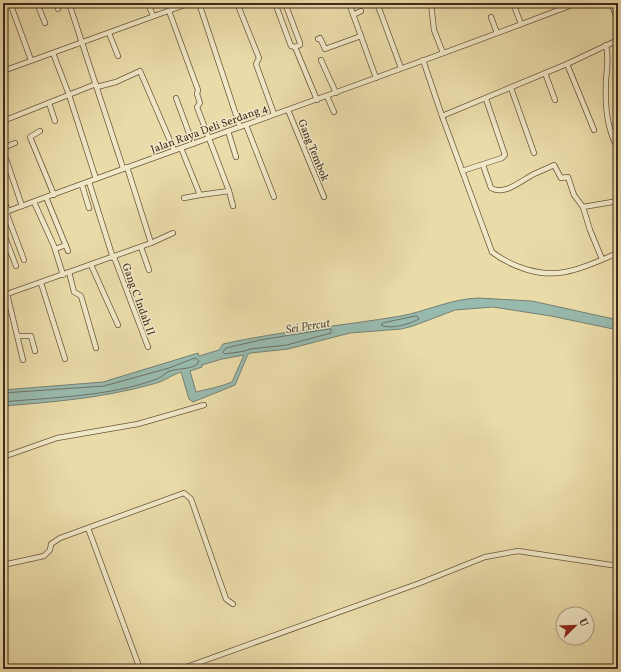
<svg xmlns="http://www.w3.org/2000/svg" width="621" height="672" font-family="Vollkorn,serif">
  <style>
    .water { fill: #98baae; stroke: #758074; fill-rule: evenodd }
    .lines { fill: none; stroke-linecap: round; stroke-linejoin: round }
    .shore { stroke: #6c7266; stroke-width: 1 }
    .minor-casing { stroke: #6b5640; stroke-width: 6 }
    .minor { stroke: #f1e8c7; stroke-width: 4.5 }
    .labels { text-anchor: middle; stroke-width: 3; stroke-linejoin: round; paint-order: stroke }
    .street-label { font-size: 11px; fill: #41291d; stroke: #f1e8c7 }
    .water-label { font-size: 12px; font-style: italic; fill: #574d41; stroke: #f1e8c7 }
  </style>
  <rect width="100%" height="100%" fill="#eadca9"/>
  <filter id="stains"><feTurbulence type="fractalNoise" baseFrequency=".005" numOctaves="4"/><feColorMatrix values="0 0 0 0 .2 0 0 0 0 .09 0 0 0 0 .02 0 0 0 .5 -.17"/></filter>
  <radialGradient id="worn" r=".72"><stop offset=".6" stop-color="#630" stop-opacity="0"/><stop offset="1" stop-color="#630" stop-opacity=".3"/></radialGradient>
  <path class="water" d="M478,298L532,301L618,320V330L551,316L493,307L455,310L413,326L401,329L350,333L288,349L251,353L248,354L235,385L193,402L189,399L181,372C171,375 163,382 153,384C103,398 54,402 3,406V390L103,382L198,353L199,356L219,350L223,344C281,331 341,326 401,316C427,311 451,299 478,298ZM244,355L232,382C220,387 208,389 196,392L190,371L202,367V365L222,359Z"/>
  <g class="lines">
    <g class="shore">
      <path d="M417,316L419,319C410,324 390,330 381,325L383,323Z"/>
      <polygon points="331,329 331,333 287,345 250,349 245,351 225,354 223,352 226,348 260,340"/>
      <path d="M3,393L104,386L169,368L192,359L196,358L199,361C196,370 178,368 170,371C165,373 162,377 157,379C108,397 54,397 3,402"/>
    </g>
    <g class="minor-casing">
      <g id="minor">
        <polyline points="10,3 31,60"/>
        <polyline points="37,3 45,23"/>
        <polyline points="56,3 58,9"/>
        <polyline points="69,3 123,168"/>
        <polyline points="148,3 153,16"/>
        <polyline points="199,3 240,127"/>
        <polyline points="237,3 259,58 256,64 274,114"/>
        <polyline points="275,3 291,46 295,47"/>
        <polyline points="285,3 300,43 300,45 295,47 317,100"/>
        <polyline points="349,3 376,78"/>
        <polyline points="377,3 401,68"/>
        <polyline points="431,3 434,30 443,53"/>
        <polyline points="513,3 521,24"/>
        <polyline points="611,3 618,20"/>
        <polyline points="169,11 198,90 197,94 200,103 197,107 229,191 233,206"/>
        <polyline points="353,15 361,11"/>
        <polyline points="491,17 497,33"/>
        <polyline points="109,33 118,56"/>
        <polyline points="318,39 320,38 325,49 361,36"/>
        <polyline points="616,41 618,47"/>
        <path d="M606,45C609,57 607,68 606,80C605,104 606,127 618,149"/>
        <polyline points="53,53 69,95 96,179"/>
        <polyline points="321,60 336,93"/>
        <path d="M423,60L442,116L492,252C512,267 540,277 565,272C583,269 601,260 618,253"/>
        <polyline points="567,64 594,130"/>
        <polyline points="3,71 190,3"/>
        <polyline points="545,73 555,100"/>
        <polyline points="97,87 116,82 140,71 174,150"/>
        <polyline points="511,88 534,153"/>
        <polyline points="327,96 334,112"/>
        <polyline points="176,98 193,144"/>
        <polyline points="49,103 55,121"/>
        <polyline points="288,110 324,197"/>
        <polyline points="442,116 567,64 618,40"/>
        <polyline points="3,121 96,84"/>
        <polyline points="246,125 274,197"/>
        <polyline points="40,131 30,137 54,195"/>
        <polyline points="228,131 236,157"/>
        <polyline points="3,148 15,143"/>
        <polyline points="181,148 200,195 229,191"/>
        <polyline points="3,155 6,159 22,206"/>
        <path d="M483,165L491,188C505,196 522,180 534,174C541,171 548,168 554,165L561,178L568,177L574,195L583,207"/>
        <polyline points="462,171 502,158 505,155 486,99"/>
        <polyline points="89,182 113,258"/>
        <polyline points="82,185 89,208"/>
        <polyline points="3,197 8,212"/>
        <polyline points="46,197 68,251"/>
        <polyline points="184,198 200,195"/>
        <polyline points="34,202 54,246 63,275"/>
        <polyline points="6,212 24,260"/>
        <path d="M3,213C194,142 387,76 577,3"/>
        <polyline points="3,232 16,266"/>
        <polyline points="151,243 173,233"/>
        <polyline points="141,247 149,270"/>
        <polyline points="55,249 66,245"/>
        <polyline points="114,257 148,347"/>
        <polyline points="602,259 590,230 583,207 618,201"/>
        <polyline points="91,265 118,325"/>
        <polyline points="69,272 74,292 81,296 96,348"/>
        <polyline points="41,283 65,359"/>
        <polyline points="18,336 31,336 35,351"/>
        <polyline points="23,360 7,294 151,243 127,167"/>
        <polyline points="3,457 57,438 138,424 204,405"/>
        <polyline points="88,528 140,669"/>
        <polyline points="3,565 44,556 50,550 51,544 60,538 184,493 191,499 226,599 233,604"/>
        <polyline points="181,669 420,583 485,557 518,551 618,566"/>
      </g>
    </g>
    <use href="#minor" class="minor"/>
  </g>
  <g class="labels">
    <g class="street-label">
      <text transform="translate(209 128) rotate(-20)" y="4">Jalan Raya Deli Serdang 4</text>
      <text transform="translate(314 150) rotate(68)" y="4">Gang Tembok</text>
      <text transform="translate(139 299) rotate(70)" y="4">Gang C Indah II</text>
    </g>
    <g class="water-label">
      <text transform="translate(308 326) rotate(-9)" y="4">Sei Percut</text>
    </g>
  </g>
  <rect width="621" height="672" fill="none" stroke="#eadca9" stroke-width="16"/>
  <rect x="4" y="4" width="613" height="664" fill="none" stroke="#41291d" stroke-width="2"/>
  <rect x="8" y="8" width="605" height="656" fill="none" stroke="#41291d"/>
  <g transform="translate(575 626) rotate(67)"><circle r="19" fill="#f1e8c7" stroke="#ab9c83"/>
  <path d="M0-3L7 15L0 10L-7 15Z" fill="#8f2418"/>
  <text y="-6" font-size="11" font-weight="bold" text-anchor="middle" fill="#41291d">U</text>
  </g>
  <rect width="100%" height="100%" filter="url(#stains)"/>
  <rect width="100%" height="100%" fill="url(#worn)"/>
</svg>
